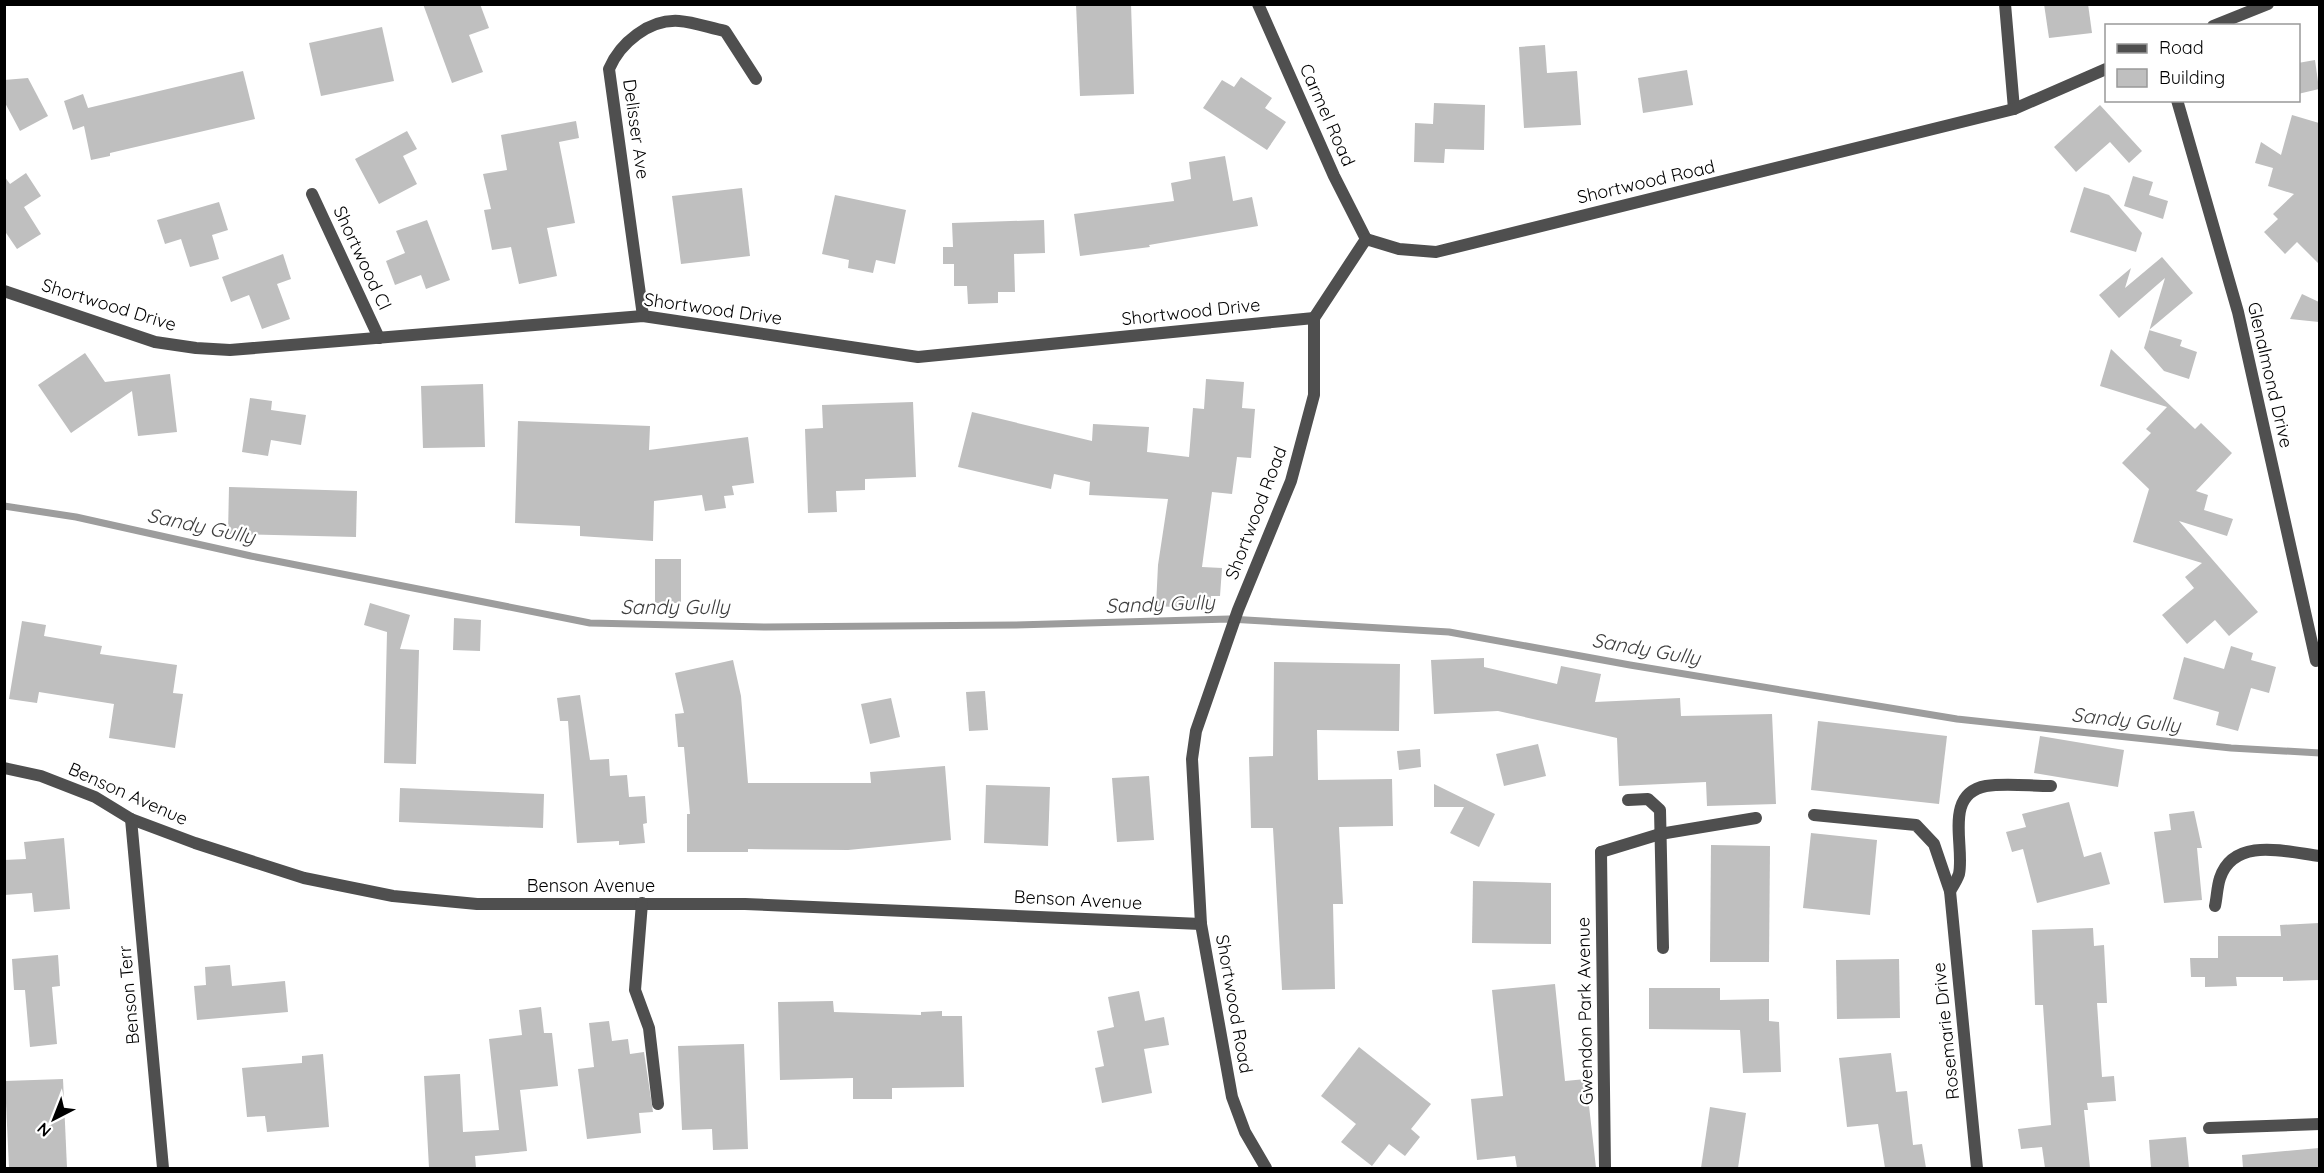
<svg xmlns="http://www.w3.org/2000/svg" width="2324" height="1173" font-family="Quicksand,sans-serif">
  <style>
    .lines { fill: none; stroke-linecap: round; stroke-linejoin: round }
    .stream { stroke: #9d9d9d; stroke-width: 7 }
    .building { fill: #bfbfbf }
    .lane { stroke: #4f4f4f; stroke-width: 12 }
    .street { stroke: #4f4f4f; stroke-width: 12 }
    .labels { text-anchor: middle; stroke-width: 4.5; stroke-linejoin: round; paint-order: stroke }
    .street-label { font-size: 18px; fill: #000; stroke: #fff }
    .water-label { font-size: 20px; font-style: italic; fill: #3e3e3e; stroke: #fff }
  </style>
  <rect width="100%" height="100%" fill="#fff"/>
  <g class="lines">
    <polyline class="stream" points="4,506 76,517 251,556 590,623 766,627 1016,625 1229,619 1449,632 1630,665 1957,719 2231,748 2320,753"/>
  </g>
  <g class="building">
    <polygon points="423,4 480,4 489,28 469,35 483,72 452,83"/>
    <polygon points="1076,4 1131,4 1134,94 1080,96"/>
    <polygon points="2044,4 2088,4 2092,33 2049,38"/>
    <polygon points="382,27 394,81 321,96 309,43"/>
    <polygon points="1545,45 1547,73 1577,71 1581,125 1524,128 1519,47"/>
    <polygon points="2315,60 2319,89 2298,94 2298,63"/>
    <polygon points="1687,70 1693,105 1643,113 1638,78"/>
    <polygon points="243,71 255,119 110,153 110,156 91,160 84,126 73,130 64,101 83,94 88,108"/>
    <polygon points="1241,77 1272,98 1265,108 1286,122 1267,150 1203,108 1222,80 1234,87"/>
    <polygon points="28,78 48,116 20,131 4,101 4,80"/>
    <polygon points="1434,103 1485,105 1484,150 1445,149 1444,163 1414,162 1415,123 1433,124"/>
    <polygon points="2100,105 2142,151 2129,163 2110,142 2076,172 2054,147"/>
    <polygon points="2292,115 2319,123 2319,264 2297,242 2285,254 2264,232 2278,219 2273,214 2294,194 2268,186 2273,168 2255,163 2261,142 2281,155"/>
    <polygon points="576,121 579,138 559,142 575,223 547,228 557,276 519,284 511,247 492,250 484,210 491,209 483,174 507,170 501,135"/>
    <polygon points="407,131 417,149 403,156 417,184 379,204 355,159"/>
    <polygon points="1225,156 1233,201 1252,197 1258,226 1149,245 1150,247 1080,256 1074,214 1174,201 1171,183 1191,179 1189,162"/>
    <polygon points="26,173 41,196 24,207 41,234 17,249 4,230 4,176 10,184"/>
    <polygon points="2133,176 2153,182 2149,195 2168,201 2163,219 2124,206"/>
    <polygon points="2084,187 2109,195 2142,233 2136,252 2070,232"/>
    <polygon points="742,188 750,256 681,264 672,196"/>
    <polygon points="835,195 906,210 895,264 876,260 873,273 848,268 849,260 822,254"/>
    <polygon points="219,202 228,230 212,235 219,259 190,267 181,239 165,244 157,220"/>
    <polygon points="427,220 450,280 426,289 421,275 395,285 386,261 405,253 396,231"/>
    <polygon points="1044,220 1045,253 1014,254 1015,292 998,292 998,303 968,304 967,286 954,286 954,264 943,264 943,247 953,247 952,223"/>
    <polygon points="283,254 291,279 277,284 290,319 262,329 249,295 231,302 222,277"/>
    <polygon points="2162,257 2193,293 2149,330 2182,340 2180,346 2197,352 2189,379 2164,371 2144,348 2165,278 2119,318 2099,295 2131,268 2125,288"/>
    <polygon points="2302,294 2319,302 2319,322 2290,319"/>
    <polygon points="2111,349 2195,429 2201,423 2232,453 2196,491 2208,495 2204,510 2233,519 2227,536 2179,521 2258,612 2229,636 2215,620 2187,644 2162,615 2194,588 2185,577 2202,563 2133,542 2149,489 2122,463 2151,433 2146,429 2167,407 2100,386"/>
    <polygon points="85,353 105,382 170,374 177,432 138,436 132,391 71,433 38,385"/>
    <polygon points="1206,379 1244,382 1242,408 1255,409 1251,458 1237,457 1232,494 1212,492 1202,567 1222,568 1220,596 1211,596 1210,609 1156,606 1158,565 1168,499 1089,495 1090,482 1054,474 1051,489 958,467 972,412 1092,441 1093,424 1149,427 1147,452 1189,457 1193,408 1204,409"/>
    <polygon points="483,384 485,447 423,448 421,386"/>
    <polygon points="250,398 272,401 271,410 306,415 301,445 271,440 268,456 242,452"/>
    <polygon points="913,402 916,477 865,479 865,490 836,491 837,512 808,513 805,429 823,428 822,405"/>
    <polygon points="518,421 650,426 649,450 748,437 754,483 732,486 734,495 724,496 726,508 705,511 702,495 654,501 653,541 580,536 580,526 515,523"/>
    <polygon points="229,487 357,491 356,537 228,534"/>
    <rect x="655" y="559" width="26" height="44"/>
    <polygon points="370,603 410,615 400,649 419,650 416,764 384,763 387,632 364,625"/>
    <polygon points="454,618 481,620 480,651 453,650"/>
    <polygon points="22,621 46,625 44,636 102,646 100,654 177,665 173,693 183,694 175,748 109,738 114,704 39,692 37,703 9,699"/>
    <polygon points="2231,646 2253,653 2251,660 2276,667 2269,693 2251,688 2238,731 2216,725 2219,712 2173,699 2184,657 2224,669"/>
    <polygon points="1484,658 1484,667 1557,684 1561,666 1601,674 1595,702 1680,698 1681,716 1772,714 1776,804 1707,806 1706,782 1619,786 1617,738 1498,711 1434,714 1431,660"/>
    <polygon points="733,660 741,696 748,783 871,783 870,772 945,766 951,840 848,850 748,849 748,852 687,852 687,814 690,814 684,747 678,747 675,714 684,713 675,673"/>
    <polygon points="1274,662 1400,664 1399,731 1317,730 1318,780 1392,779 1393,826 1339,827 1343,904 1333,904 1335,989 1282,990 1273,828 1251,828 1249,757 1273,756"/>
    <polygon points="985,691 988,730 969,731 966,692"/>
    <polygon points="580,695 590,760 609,759 610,776 627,775 629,797 645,796 647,823 643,824 645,843 619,845 619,841 577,843 568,721 560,721 557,698"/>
    <polygon points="891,698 900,737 870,744 861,704"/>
    <polygon points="1818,721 1947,736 1939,804 1811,790"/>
    <polygon points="2040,736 2124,750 2118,787 2034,773"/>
    <polygon points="1538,744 1546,776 1504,786 1496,754"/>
    <polygon points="1420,749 1421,767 1399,770 1397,751"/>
    <polygon points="1149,776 1154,840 1117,842 1112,778"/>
    <polygon points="1434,784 1495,814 1479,847 1450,833 1464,807 1434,807"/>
    <polygon points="986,785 1050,787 1048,846 984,843"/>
    <polygon points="400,788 544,794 543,828 399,822"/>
    <polygon points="2069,802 2084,857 2101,852 2110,884 2037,903 2023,849 2012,852 2006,832 2026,827 2022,814"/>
    <polygon points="2194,811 2202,848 2197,848 2202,900 2164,903 2154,832 2171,830 2169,814"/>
    <polygon points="1811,833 1877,840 1870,915 1803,908"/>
    <polygon points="64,838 70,909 34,912 32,893 4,895 4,860 26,859 24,842"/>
    <polygon points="1711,845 1770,846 1769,962 1710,962"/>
    <polygon points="1473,881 1551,883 1551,944 1472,943"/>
    <polygon points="2319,923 2319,980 2283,981 2283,977 2236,977 2237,986 2205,987 2205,977 2191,977 2190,958 2218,958 2218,936 2281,936 2280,925"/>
    <polygon points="2093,928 2094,946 2104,945 2107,1003 2097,1003 2102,1077 2114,1076 2116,1101 2087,1103 2088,1110 2084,1110 2090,1168 2045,1168 2042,1147 2021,1149 2018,1129 2051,1125 2043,1005 2035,1005 2032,930"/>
    <polygon points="58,955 60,986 52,987 57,1044 30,1047 25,990 14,990 12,959"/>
    <polygon points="1899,959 1900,1018 1837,1019 1836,960"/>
    <polygon points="230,965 232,986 285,981 288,1012 197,1020 194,986 206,985 205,967"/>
    <polygon points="1555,984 1565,1081 1586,1079 1596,1168 1517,1168 1515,1156 1477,1160 1471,1099 1503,1096 1492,990"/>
    <polygon points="1649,988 1720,988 1720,1000 1769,999 1769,1021 1779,1022 1781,1072 1743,1073 1740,1030 1649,1029"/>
    <polygon points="1139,991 1145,1021 1164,1017 1169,1045 1144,1049 1152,1093 1102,1103 1095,1068 1104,1066 1097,1031 1114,1027 1108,997"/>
    <polygon points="833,1001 834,1012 921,1015 921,1012 942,1011 942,1016 962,1016 964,1087 892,1088 892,1099 853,1099 853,1078 780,1080 778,1002"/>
    <polygon points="541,1007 544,1033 552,1033 558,1086 520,1090 527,1151 475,1156 476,1168 429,1168 424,1076 460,1074 463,1132 499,1130 489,1039 522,1035 519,1010"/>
    <polygon points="609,1021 612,1041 628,1039 630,1054 644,1052 653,1112 639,1113 641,1133 587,1139 578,1069 594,1067 589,1023"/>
    <polygon points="744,1044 748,1149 713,1150 712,1129 682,1130 678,1046"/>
    <polygon points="1359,1047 1431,1104 1411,1129 1420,1137 1405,1156 1389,1144 1372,1166 1341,1142 1356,1124 1321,1096"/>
    <polygon points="1891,1053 1896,1092 1907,1091 1913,1145 1922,1144 1926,1168 1885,1168 1878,1124 1847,1127 1839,1058"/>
    <polygon points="323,1054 329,1127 267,1132 265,1116 247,1117 242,1068 302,1063 302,1056"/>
    <polygon points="63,1079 67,1168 9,1168 5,1081"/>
    <polygon points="1710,1107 1746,1113 1738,1168 1701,1168"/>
    <polygon points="2186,1137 2189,1168 2151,1168 2149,1140"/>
    <polygon points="2319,1148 2319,1168 2243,1168 2242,1155"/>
  </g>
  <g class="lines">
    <g class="lane">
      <polyline points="1628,800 1648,799 1660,810 1663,948"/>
      <polyline points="1601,852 1660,834 1756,818"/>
    </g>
    <g class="street">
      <polyline points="1258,4 1334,176 1366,239"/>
      <polyline points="2005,4 2014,109"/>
      <polyline points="2213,26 2268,4"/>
      <polyline points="2177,100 2238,312 2316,661"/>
      <polyline points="312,194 379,338"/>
      <polyline points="4,291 155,342 196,348 230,350 643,316 918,357 1314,318"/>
      <path d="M643,316L609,69C620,43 649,19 679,21C694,22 710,28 725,31L756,79"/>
      <polyline points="4,768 41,776 95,797 131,819 195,843 304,878 393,896 477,904 745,904 1201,924"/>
      <polyline points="1814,815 1916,825 1934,844 1950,891 1977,1168"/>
      <polyline points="131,819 163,1168"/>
      <polyline points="1601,852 1605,1168"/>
      <path d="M1950,891C1953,886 1957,880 1959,874C1965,846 1943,794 1986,786C2006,783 2030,786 2051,786"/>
      <polyline points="642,903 635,990 649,1028 658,1104"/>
      <path d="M2215,906C2217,897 2217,887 2220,878C2234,836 2287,852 2320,856"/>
      <polyline points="2209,1128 2320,1124"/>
      <polyline points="1266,1168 1245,1132 1232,1097 1201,924 1192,759 1196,731 1238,610 1291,481 1314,395 1314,318 1366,239 1399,249 1436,252 2014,109 2106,69"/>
    </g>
  </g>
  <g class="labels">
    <g class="street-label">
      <text transform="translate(1327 115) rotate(66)" y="6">Carmel Road</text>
      <text transform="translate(636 129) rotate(82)" y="6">Delisser Ave</text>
      <text transform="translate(1646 182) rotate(-13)" y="6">Shortwood Road</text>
      <text transform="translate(362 258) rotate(65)" y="6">Shortwood Cl</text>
      <text transform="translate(109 305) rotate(17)" y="6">Shortwood Drive</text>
      <text transform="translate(713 309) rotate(8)" y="6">Shortwood Drive</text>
      <text transform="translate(1191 312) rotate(-6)" y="6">Shortwood Drive</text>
      <text transform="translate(2270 375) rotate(77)" y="6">Glenalmond Drive</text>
      <text transform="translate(1256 513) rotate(-69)" y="6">Shortwood Road</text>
      <text transform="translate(128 794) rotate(24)" y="6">Benson Avenue</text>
      <text x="591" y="892">Benson Avenue</text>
      <text transform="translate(1078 900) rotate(3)" y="6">Benson Avenue</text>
      <text transform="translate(129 995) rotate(-95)" y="6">Benson Terr</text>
      <text transform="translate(1234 1004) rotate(80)" y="6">Shortwood Road</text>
      <text transform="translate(1585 1011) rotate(-91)" y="6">Gwendon Park Avenue</text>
      <text transform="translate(1946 1031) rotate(-96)" y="6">Rosemarie Drive</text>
    </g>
    <g class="water-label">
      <text transform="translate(201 526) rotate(12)" y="7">Sandy Gully</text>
      <text transform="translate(1160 604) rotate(-2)" y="7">Sandy Gully</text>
      <text x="675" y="614">Sandy Gully</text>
      <text transform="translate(1646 649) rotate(10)" y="7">Sandy Gully</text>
      <text transform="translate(2126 720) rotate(6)" y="7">Sandy Gully</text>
    </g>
  </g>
  <rect width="2324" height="1173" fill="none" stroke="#000000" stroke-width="12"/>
  <rect x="2105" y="24" width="195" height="78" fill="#ffffff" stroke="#999999" stroke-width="1.5"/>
  <rect x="2117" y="44" width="30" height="9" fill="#4f4f4f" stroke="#999999" stroke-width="1.5"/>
  <text x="2159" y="54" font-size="18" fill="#000000">Road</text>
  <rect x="2117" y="69" width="30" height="18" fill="#bfbfbf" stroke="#999999" stroke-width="1.5"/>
  <text x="2159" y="84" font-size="18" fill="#000000">Building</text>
  <g transform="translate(54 1119) rotate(222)" stroke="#ffffff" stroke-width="4.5" paint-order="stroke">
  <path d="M0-4.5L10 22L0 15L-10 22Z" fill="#000000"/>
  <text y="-9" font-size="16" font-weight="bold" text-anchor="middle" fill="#000000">N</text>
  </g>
</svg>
